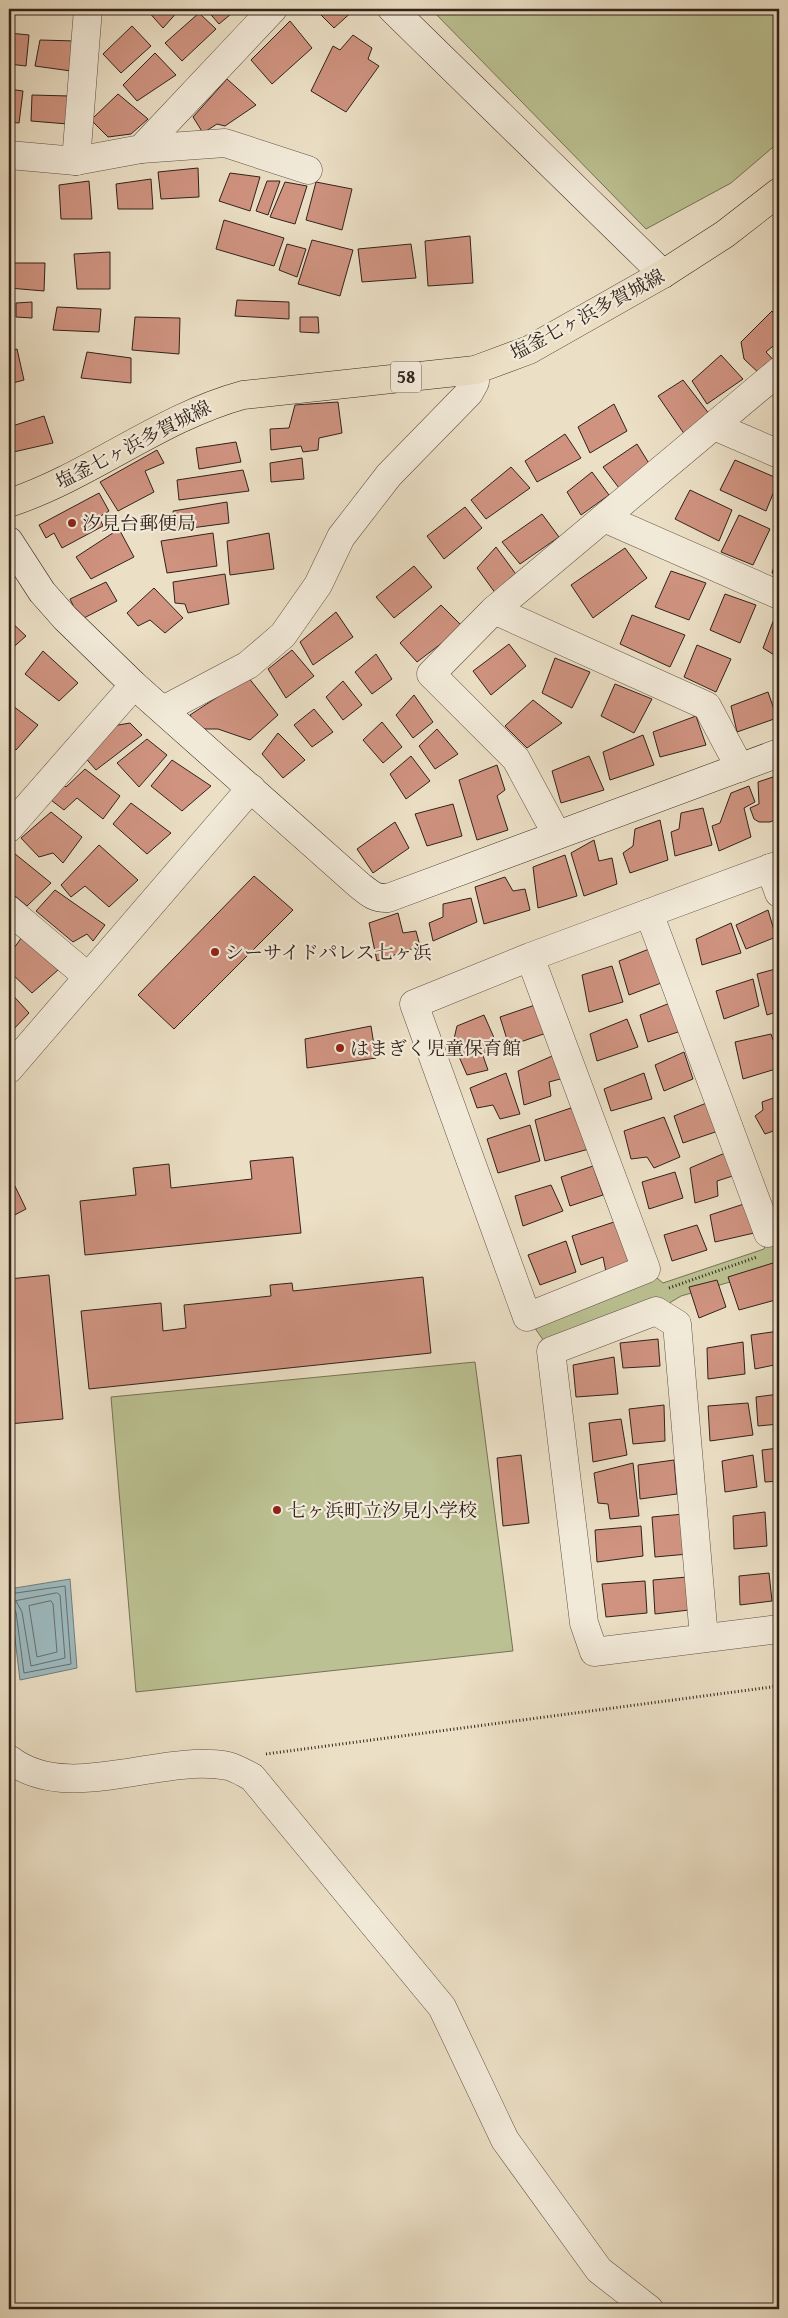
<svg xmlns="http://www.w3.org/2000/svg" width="788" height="2318" font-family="'Gentium Book Plus','Noto Serif JP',serif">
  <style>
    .green { fill: #bbc192; stroke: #767256 }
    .water { fill: #9dbabf; stroke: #727d7d }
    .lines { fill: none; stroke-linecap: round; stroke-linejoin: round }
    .shore { stroke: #686e6d; stroke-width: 1 }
    .building { fill: #cf9380; stroke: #32221b }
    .street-casing { stroke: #605146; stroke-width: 29 }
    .secondary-casing { stroke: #32221b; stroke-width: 29 }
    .primary-casing { stroke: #32221b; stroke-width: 29 }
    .path { stroke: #32221b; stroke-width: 3; stroke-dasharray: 1 2.5; stroke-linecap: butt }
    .street { stroke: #f2ead9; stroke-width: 28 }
    .secondary { stroke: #f2ead9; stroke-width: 28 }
    .primary { stroke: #ebdfc5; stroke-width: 28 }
    .poi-dot { fill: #8f2418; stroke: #f2ead9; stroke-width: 2 }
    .labels { text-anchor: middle; stroke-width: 4.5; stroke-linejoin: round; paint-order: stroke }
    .shield { fill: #f2ead9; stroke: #6c5e54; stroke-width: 1 }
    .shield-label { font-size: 18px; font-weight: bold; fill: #32221b }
    .street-label { font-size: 19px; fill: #32221b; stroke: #f2ead9 }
    .poi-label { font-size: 19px; fill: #32221b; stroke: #f2ead9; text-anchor: start }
  </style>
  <rect width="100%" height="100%" fill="#ebdfc5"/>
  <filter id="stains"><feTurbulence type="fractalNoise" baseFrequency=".004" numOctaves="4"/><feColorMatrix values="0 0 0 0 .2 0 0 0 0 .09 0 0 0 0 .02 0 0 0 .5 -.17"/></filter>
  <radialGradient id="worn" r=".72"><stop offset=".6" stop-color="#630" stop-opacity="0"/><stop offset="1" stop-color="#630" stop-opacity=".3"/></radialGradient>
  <g class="green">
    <polygon points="431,9 779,9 779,142 731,183 646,229"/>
    <polygon points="779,1228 779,1268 681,1296 656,1311 551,1351 527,1317 646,1269 663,1283 764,1249 768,1233"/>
    <polygon points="475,1362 513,1651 136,1692 111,1397"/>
  </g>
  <polygon class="water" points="70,1579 77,1668 20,1680 9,1589"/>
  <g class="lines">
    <g class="shore">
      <polygon points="57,1593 60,1595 65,1658 31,1666 22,1612 16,1601"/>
      <polyline points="9,1594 65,1586 71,1664 24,1673 16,1612 13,1608 9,1608"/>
      <polygon points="51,1601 53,1604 57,1652 37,1657 29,1606"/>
    </g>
  </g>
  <g class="building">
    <polygon points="9,9 24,9 24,14 9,13"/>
    <polygon points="39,9 76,9 76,15"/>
    <polygon points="146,9 180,9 163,28"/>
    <polygon points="206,9 237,9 219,24"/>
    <polygon points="315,9 355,9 334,28"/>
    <polygon points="199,13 216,29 182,61 165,43"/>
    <polygon points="290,21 312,48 272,84 251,60"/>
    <polygon points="132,26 151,46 121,73 103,54"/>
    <polygon points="9,33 29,35 26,66 9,64"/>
    <polygon points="353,35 372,48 368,59 379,66 346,112 311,91 333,46 340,50"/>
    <polygon points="40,40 75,41 71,71 35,66"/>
    <polygon points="155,53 176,75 137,101 123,85"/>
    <polygon points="227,79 256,105 225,126 217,124 203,133 193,117"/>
    <polygon points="9,89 23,91 19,123 9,122"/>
    <polygon points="118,94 148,119 131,134 108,137 91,120"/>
    <polygon points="32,95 69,96 68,124 31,121"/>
    <polygon points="198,168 199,197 161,199 158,172"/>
    <polygon points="230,173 260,177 250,211 219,201"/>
    <polygon points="151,179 153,209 118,209 116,184"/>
    <polygon points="89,181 92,219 61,219 59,185"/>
    <polygon points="267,181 280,181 268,215 256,211"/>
    <polygon points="285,182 307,186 295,224 270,217"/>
    <polygon points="316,182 352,189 342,230 306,220"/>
    <polygon points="224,220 284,238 274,266 216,249"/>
    <polygon points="470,236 473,283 428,286 425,241"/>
    <polygon points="312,240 353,250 340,296 298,284"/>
    <polygon points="287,244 306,249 297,277 279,270"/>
    <polygon points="411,244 416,278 362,282 358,249"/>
    <polygon points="110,252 110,289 77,289 74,254"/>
    <polygon points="9,263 45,263 44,291 9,288"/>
    <polygon points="237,300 289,302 289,319 235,316"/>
    <polygon points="32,302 32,318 16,317 16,303"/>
    <rect x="9" y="303" width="3" height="28"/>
    <polygon points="57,307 101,309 99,332 53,330"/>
    <polygon points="772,311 779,321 779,341 766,352 777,364 761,375 744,359 741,342"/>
    <polygon points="135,317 180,318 179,354 132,350"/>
    <polygon points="300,317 318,317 319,333 300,332"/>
    <polygon points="17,349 24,380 9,384 9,351"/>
    <polygon points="87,352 131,358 131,383 81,378"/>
    <polygon points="721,355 743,379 707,404 692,381"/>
    <polygon points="683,380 710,415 685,435 658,396"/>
    <polygon points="338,402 342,433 319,438 318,450 303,452 301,446 271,450 270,429 289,428 295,405"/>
    <polygon points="614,404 627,431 590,453 578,427"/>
    <polygon points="44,416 53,443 9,453 9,427"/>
    <polygon points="565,434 581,458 537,482 525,461"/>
    <polygon points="236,442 241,462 199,469 196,448"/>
    <polygon points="637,444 650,465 619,488 603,467"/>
    <polygon points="157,450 164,463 145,471 154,492 118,511 100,482"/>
    <polygon points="302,458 304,479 271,482 270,463"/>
    <polygon points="735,460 779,479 766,511 720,490"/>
    <polygon points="511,467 530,488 486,519 471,500"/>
    <polygon points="243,470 249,491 179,500 177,480"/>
    <polygon points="592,472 609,495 581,515 567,492"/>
    <polygon points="690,490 732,510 719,541 675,519"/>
    <polygon points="99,493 109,511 99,517 103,526 62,548 54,533 46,538 39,525"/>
    <polygon points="227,502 229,523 176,530 173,511"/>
    <polygon points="465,507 482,528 444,559 427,536"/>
    <polygon points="542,514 559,537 520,564 502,542"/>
    <polygon points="739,515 770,529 753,565 721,552"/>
    <polygon points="119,529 134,557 91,579 76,557"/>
    <polygon points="213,533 217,566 167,573 161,541"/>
    <polygon points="269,533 274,569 230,575 227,541"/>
    <polygon points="496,547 518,577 496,594 477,568"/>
    <polygon points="625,548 647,578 593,618 571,585"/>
    <polygon points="779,550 779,576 772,573"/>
    <polygon points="414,566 432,587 394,618 376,597"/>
    <polygon points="671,571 706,583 689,620 655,607"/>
    <polygon points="225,574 229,604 188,613 185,604 175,603 173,582"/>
    <polygon points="106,582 117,601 80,620 70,599"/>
    <polygon points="154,588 183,618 165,633 150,620 138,626 127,613"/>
    <polygon points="725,594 756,605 740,643 710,630"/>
    <polygon points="441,605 463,627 417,662 400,643"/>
    <polygon points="336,612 353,637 313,665 300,642"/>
    <polygon points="632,615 685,635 670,667 620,644"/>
    <polygon points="774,619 779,621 779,658 763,648"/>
    <polygon points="9,620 26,636 9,651"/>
    <polygon points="509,644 526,666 491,695 473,671"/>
    <polygon points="697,645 731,659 716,692 684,677"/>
    <polygon points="292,650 314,676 286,698 268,669"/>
    <polygon points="43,651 78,683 59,701 25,674"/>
    <polygon points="376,654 392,679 372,694 355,672"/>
    <polygon points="555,658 590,672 572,708 542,693"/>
    <polygon points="248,677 278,715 250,740 218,729 198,729 190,715"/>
    <polygon points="343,681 362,705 343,720 326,697"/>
    <polygon points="615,684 652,699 634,733 601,716"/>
    <polygon points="768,692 777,718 737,732 731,706"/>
    <polygon points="414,695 433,722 413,738 396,715"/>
    <polygon points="533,700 562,723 527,748 505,726"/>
    <polygon points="9,703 38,725 16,750 9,744"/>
    <polygon points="314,709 333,732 312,747 294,725"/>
    <polygon points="696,716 706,745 660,757 653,732"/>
    <polygon points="382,722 402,747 383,763 363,740"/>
    <polygon points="130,723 142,735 96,770 82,754 101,728"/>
    <polygon points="437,729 458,754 435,769 419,746"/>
    <polygon points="278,733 305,760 283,778 262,754"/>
    <polygon points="643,735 654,765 610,780 603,752"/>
    <polygon points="147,739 167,755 139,787 117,763"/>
    <polygon points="411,756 430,781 406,799 390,774"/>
    <polygon points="589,756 604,790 561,803 552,771"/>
    <polygon points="172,760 211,786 182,811 151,786"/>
    <polygon points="497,765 505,790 497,796 508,830 477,840 459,780"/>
    <polygon points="85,769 120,796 103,819 77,798 64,810 47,797 60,781 66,787"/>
    <polygon points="776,776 779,788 779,818 770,822 759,822 754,819 750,808 759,804 758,782"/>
    <polygon points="749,786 755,802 744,808 751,837 719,851 712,826 720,823 731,793"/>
    <polygon points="131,803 171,833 147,854 113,824"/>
    <polygon points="453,804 462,836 427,846 415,814"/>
    <polygon points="703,808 712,845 675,856 671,832 679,829 681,813"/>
    <polygon points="51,812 82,837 63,863 53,853 39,857 21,838"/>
    <polygon points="660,820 668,860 630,873 623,853 633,846 635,829"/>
    <polygon points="395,822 409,848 373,873 357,849"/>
    <polygon points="594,840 599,861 612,858 617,884 584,896 571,853"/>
    <polygon points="99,845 138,880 109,907 85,886 71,897 61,885"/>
    <polygon points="9,849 51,883 27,906 9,891"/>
    <polygon points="565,855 577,896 538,908 533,867"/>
    <polygon points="254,876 293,910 174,1029 138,995"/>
    <polygon points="505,877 513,891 525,889 530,910 484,924 475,887"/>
    <polygon points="55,890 105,925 93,941 87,934 73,942 36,911"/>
    <polygon points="471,898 477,922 433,941 429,923 443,917 443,904"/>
    <polygon points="768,910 776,937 746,949 736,925"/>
    <polygon points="398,913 403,933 416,931 420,946 377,961 369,923"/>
    <polygon points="731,923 741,953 702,965 696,939"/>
    <polygon points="22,937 58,970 32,993 9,971 9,955"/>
    <polygon points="654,947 664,982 629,995 619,961"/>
    <polygon points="612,966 623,1002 589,1012 582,975"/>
    <polygon points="779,968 779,1011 767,1015 757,974"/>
    <polygon points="753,979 759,1006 724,1019 716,991"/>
    <polygon points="9,991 29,1013 10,1033 9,1032"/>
    <polygon points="675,1001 684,1030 648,1042 640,1015"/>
    <polygon points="541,1003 552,1031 509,1046 500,1017"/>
    <polygon points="484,1015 499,1049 482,1053 488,1070 467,1075 453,1043 457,1026"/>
    <polygon points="627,1019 638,1047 597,1061 590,1034"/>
    <polygon points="371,1026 376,1058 307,1068 305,1039"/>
    <polygon points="771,1034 779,1057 779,1068 743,1079 735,1042"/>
    <polygon points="684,1052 693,1079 664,1091 655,1065"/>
    <polygon points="559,1053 564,1078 549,1082 551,1096 524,1105 518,1071"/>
    <polygon points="506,1073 520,1114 500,1119 493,1105 477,1108 470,1088"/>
    <polygon points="644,1073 652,1099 611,1111 604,1089"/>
    <polygon points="779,1096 779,1129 765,1134 755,1116 763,1110 762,1102"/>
    <polygon points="714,1100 724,1129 683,1143 674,1116"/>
    <polygon points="574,1107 589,1149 545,1161 535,1120"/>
    <polygon points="664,1117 680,1157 654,1168 647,1157 631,1159 624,1131"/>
    <polygon points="530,1125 540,1161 498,1173 487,1139"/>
    <polygon points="732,1150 739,1174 717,1181 718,1196 695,1203 690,1168"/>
    <polygon points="293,1157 301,1233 85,1255 80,1201 136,1195 133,1168 169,1164 171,1188 252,1179 250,1161"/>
    <polygon points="593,1166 603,1195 570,1206 561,1177"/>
    <polygon points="675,1172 683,1198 649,1209 642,1182"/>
    <polygon points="12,1180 26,1209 9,1218 9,1182"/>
    <polygon points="551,1185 563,1211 523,1226 515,1196"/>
    <polygon points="747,1203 754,1233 715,1242 710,1215"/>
    <polygon points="614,1222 630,1262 606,1272 603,1257 581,1265 572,1236"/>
    <polygon points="697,1225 707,1250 672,1261 664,1235"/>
    <polygon points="566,1241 576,1272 540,1285 528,1255"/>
    <polygon points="773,1263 779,1285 779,1299 739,1310 728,1277"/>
    <polygon points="49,1275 63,1419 9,1424 9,1279"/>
    <polygon points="423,1277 431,1353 89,1389 81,1311 161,1303 163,1331 186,1328 184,1305 271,1296 270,1285 292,1283 293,1291"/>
    <polygon points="717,1280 726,1307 699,1318 689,1287"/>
    <polygon points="779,1331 779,1364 755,1369 751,1335"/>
    <polygon points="658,1339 660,1366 623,1368 620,1343"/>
    <polygon points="743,1342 745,1374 708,1379 707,1348"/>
    <polygon points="614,1357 618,1394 576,1397 573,1365"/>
    <polygon points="779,1394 779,1424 758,1426 756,1397"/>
    <polygon points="748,1403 753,1435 710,1441 708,1406"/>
    <polygon points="664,1405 665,1441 633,1444 629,1409"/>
    <polygon points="621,1419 627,1455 593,1462 589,1423"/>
    <polygon points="779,1448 779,1481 765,1482 762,1450"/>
    <polygon points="521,1455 529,1523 503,1526 497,1458"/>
    <polygon points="753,1455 757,1487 725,1492 722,1461"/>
    <polygon points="674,1460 677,1494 640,1499 638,1465"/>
    <polygon points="633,1463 639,1516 610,1519 608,1504 598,1503 594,1473"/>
    <polygon points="765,1512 767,1546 734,1549 733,1516"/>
    <polygon points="684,1514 688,1554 655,1557 652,1517"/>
    <polygon points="641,1526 643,1556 597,1562 595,1530"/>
    <polygon points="769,1573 772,1601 740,1605 739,1576"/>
    <polygon points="687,1577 689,1610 655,1614 653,1580"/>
    <polygon points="645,1581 647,1613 606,1617 602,1584"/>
  </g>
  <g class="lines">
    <g class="street-casing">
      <g id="street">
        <polyline points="141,149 225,143 308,170"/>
        <polyline points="9,155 76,161 141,149 273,9"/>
        <polyline points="76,161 88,9"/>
        <polyline points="714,426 779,454"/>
        <polyline points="604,518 779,595"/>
        <polyline points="494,610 431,674 516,759 557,835"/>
        <polyline points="163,710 248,665 283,635 318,585 341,537 389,475 469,393 475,382 475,370"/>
        <polyline points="740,768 707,706 494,610 779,371"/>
        <polyline points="9,828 134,685"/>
        <polyline points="770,868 779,893"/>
        <polyline points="9,910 87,976"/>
        <polyline points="649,913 768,1233 779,1228"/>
        <polyline points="530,957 646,1269 527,1317 414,1004 530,957 779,865"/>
        <polyline points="9,1069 251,788"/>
        <polyline points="704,1638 677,1324 656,1311 551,1351 584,1623 594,1652 779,1629"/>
        <path d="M9,1759C68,1805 159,1753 228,1766C236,1768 244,1773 252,1777L442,2007L505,2140L599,2270L649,2309"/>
      </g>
    </g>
    <g class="secondary-casing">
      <g id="secondary">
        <polyline points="392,9 663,274"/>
        <path d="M9,541L42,592L65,618L134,685L359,885C369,893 375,899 388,898L779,753"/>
      </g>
    </g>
    <g class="primary-casing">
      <path id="primary" d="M9,503C91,476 159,418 243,395L475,370L529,350L663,274L725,234L779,192"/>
    </g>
    <g class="path">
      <polyline points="669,1288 757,1257"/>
      <polyline points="266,1754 779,1686"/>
    </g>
    <use href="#street" class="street"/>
    <use href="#secondary" class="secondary"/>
    <use href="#primary" class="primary"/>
  </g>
  <g class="poi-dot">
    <circle cx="72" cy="523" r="5"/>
    <circle cx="215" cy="952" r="5"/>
    <circle cx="340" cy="1048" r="5"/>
    <circle cx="277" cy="1510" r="5"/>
  </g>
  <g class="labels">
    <rect class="shield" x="391" y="361.5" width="30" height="31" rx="4"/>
    <g class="shield-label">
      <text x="406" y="383">58</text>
    </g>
    <g class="street-label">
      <text transform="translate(587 314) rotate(-28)" y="7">塩釜七ヶ浜多賀城線</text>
      <text transform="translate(133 444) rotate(-27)" y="7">塩釜七ヶ浜多賀城線</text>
    </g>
    <g class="poi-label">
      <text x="82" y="530">汐見台郵便局</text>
      <text x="225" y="959">シーサイドパレス七ヶ浜</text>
      <text x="350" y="1055">はまぎく児童保育館</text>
      <text x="287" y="1517">七ヶ浜町立汐見小学校</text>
    </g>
  </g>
  <rect width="788" height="2318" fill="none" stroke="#ebdfc5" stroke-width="30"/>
  <rect x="10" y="10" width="768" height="2298" fill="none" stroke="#32221b" stroke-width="2.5"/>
  <rect x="15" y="15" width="758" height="2288" fill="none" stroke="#32221b"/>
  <rect width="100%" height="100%" filter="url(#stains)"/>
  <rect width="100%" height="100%" fill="url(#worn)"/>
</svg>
